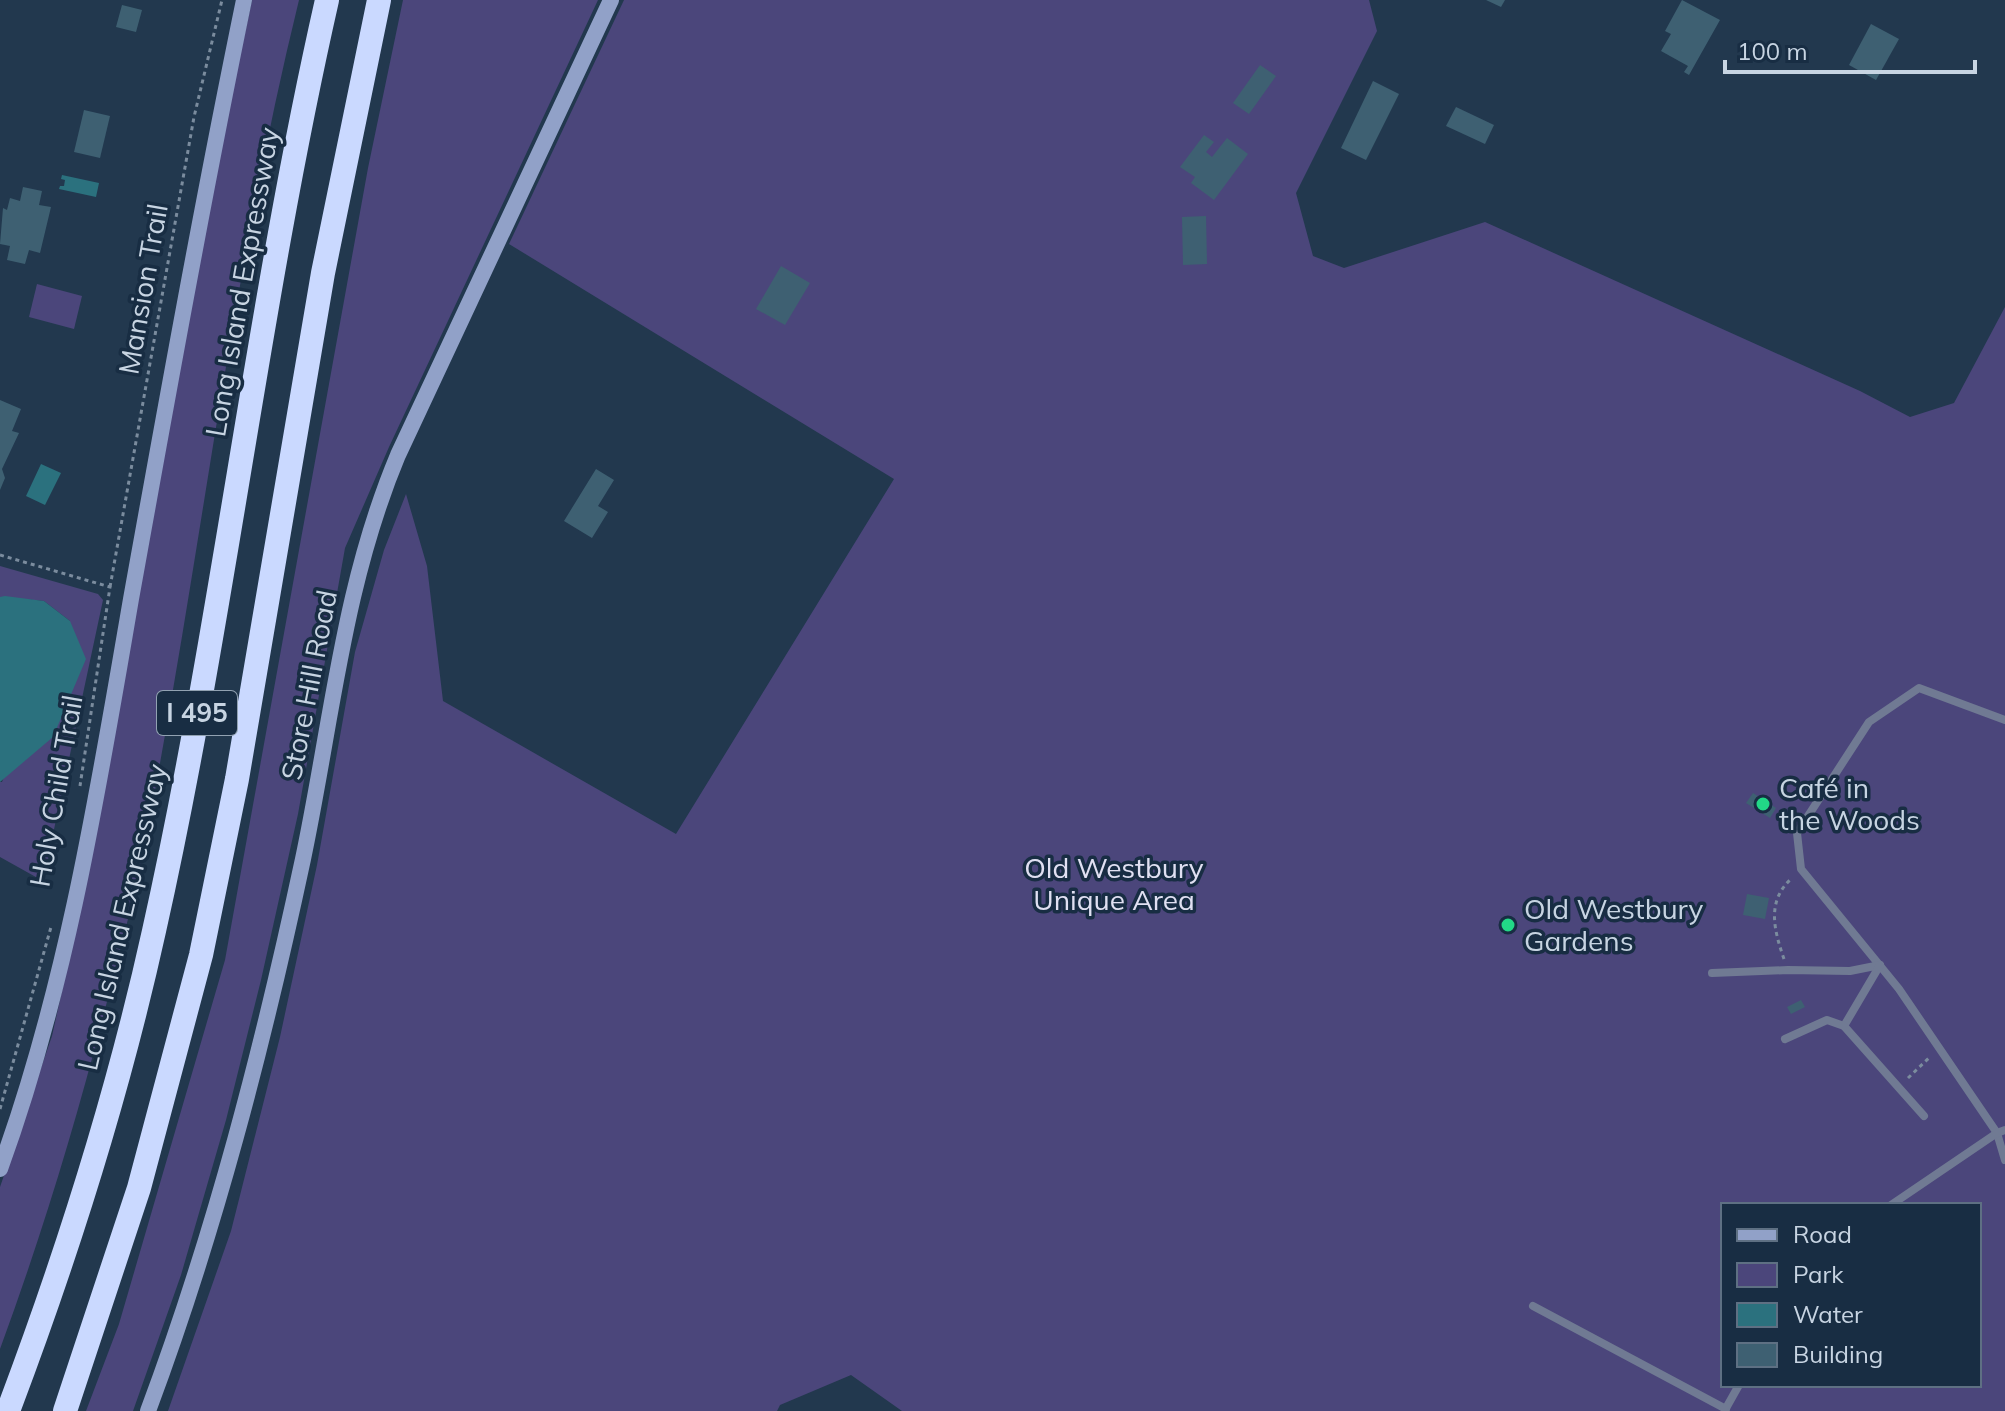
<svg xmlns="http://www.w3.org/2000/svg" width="2005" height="1411" font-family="Mulish,sans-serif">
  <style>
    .green { fill: #4b467b; fill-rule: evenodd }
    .water { fill: #2b717e }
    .building { fill: #3e6072 }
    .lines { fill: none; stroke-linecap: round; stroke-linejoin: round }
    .path { stroke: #7b8c9e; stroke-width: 3; stroke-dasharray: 4 4; stroke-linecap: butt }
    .lane { stroke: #707a93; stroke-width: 8 }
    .secondary { stroke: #91a1c8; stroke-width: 16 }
    .highway { stroke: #cad9ff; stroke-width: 24 }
    .poi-dot { fill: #22d887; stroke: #182d43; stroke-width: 3 }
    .labels { text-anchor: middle; stroke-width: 7; stroke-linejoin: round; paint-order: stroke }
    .shield { fill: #182d43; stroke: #92a2b2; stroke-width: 2 }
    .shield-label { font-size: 26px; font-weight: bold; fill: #c7d4e2 }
    .street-label { font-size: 28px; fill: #c7d4e2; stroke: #182d43 }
    .poi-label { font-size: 28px; fill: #c7d4e2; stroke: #182d43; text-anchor: start }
    .park-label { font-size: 28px; fill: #e0e0f2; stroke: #182d43 }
  </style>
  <rect width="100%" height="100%" fill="#22384e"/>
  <g class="green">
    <path d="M252,0H299C229,284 199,576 141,862C134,898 124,934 115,970C83,1099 46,1224 0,1349V1187L52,1036L93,851L179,364L221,144Z"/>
    <polygon points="403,0 598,0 389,447 345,548 298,814 261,980 226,1120 181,1275 133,1411 86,1411 119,1324 225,960 368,168"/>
    <path d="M624,0H1369L1377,31L1296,193L1313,256L1344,268L1485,222L1860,391L1910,417L1954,403L2005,307V1411H902L851,1375L780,1405L777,1411H168L231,1231L280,1037L317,865L355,652L384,550L406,494L427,566L443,701L676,834L894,479L509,244ZM1723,1205H1979V1385H1723Z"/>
    <polygon points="37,284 82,296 74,329 29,317"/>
    <polygon points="0,566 98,594 103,600 43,881 0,857 0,782 2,782 70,621 44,601 0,597"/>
  </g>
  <g class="water">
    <polygon points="62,175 99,183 96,197 59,189 60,186 64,186 65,180 61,179"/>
    <polygon points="41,464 61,473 45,505 26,496"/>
    <polygon points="5,596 44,601 70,621 86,659 53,737 0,782 0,597"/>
  </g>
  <g class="building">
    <polygon points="1486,0 1505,0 1501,7"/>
    <polygon points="1682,0 1720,20 1689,75 1684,72 1688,66 1661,51 1671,34 1665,31"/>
    <polygon points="122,5 142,10 136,32 116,27"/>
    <polygon points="1871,24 1899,39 1876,80 1849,65"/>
    <polygon points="1260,65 1276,76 1249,114 1233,103"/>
    <polygon points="1373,81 1399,94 1366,160 1341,148"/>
    <polygon points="1456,107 1494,125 1485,144 1446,126"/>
    <polygon points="84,110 110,116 100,158 74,152"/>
    <polygon points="1204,135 1214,142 1206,152 1212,157 1227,138 1248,154 1214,200 1191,183 1195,177 1180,167"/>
    <polygon points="23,187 42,191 39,205 51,207 40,253 29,250 25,264 7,260 10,246 0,244 3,208 7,210 10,198 20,201"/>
    <polygon points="1206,216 1207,264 1183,265 1182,217"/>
    <polygon points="781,266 810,283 785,325 756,309"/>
    <polygon points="0,400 21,409 12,431 19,433 2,469 5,478 0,490"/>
    <polygon points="596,469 614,480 598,506 608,512 592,538 564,521"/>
    <polygon points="1753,793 1776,808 1770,818 1746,803"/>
    <polygon points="1747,894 1769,898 1765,919 1743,915"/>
    <polygon points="1801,1000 1805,1007 1791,1014 1787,1007"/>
  </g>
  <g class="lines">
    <g class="path">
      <polyline points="0,555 110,587 80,786"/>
      <polyline points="110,587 194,117 222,0"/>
      <path d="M1784,959C1774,930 1766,901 1792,878"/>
      <polyline points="1908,1078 1931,1056"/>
      <polyline points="0,1109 51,927"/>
    </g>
    <g class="lane">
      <polyline points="2005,720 1919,688 1869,722 1797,833 1801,869 1899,989 1997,1133 2005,1160"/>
      <polyline points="1712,973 1788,970 1850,971 1880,965"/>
      <polyline points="1844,1026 1880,965"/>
      <polyline points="1785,1039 1827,1020 1844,1026 1924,1116"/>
      <polyline points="1891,1205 1997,1133 2005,1130"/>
      <polyline points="1533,1306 1726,1409"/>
      <polyline points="1725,1410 1739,1385"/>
    </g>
    <g class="secondary">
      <path d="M0,1169C67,985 98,791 131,599C167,399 203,199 244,0"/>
      <path d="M148,1411C215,1232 263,1046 303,859C332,721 343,586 398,455L611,0"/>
    </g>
    <g class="highway">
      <path d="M8,1411C67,1255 118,1094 154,931C223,623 257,308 327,0"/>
      <polyline points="65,1411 139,1188 201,955 237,779 323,273 379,0"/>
    </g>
  </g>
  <g class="poi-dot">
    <circle cx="1763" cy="804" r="8"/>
    <circle cx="1508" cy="925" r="8"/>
  </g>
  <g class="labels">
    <rect class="shield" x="157" y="691" width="80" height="44" rx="6"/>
    <g class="shield-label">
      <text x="197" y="722">I 495</text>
    </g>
    <g class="street-label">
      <text transform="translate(242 282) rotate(-80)" y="10">Long Island Expressway</text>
      <text transform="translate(143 289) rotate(-80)" y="10">Mansion Trail</text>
      <text transform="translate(309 685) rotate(-79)" y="10">Store Hill Road</text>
      <text transform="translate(56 791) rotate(-80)" y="10">Holy Child Trail</text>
      <text transform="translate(122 917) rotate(-77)" y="10">Long Island Expressway</text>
    </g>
    <g class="poi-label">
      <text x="1779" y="798">Café in<tspan x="1779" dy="32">the Woods</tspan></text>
      <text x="1524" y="919">Old Westbury<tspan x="1524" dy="32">Gardens</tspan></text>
    </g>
    <g class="park-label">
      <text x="1114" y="878">Old Westbury<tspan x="1114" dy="32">Unique Area</tspan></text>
    </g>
  </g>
  <rect x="1721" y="1203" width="260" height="184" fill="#182d43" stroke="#5e7083" stroke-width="2"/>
  <rect x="1737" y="1229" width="40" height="12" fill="#91a1c8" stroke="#5e7083" stroke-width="2"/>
  <text x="1793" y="1243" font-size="24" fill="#c7d4e2">Road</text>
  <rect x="1737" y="1263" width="40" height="24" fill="#4b467b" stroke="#5e7083" stroke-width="2"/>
  <text x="1793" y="1283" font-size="24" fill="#c7d4e2">Park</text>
  <rect x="1737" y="1303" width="40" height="24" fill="#2b717e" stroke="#5e7083" stroke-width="2"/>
  <text x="1793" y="1323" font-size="24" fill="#c7d4e2">Water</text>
  <rect x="1737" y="1343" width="40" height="24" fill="#3e6072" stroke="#5e7083" stroke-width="2"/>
  <text x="1793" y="1363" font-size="24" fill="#c7d4e2">Building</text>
  <path d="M1725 60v12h250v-12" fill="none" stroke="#c7d4e2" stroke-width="4"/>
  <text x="1737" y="60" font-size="24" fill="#c7d4e2" stroke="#182d43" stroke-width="6" paint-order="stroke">100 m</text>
</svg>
